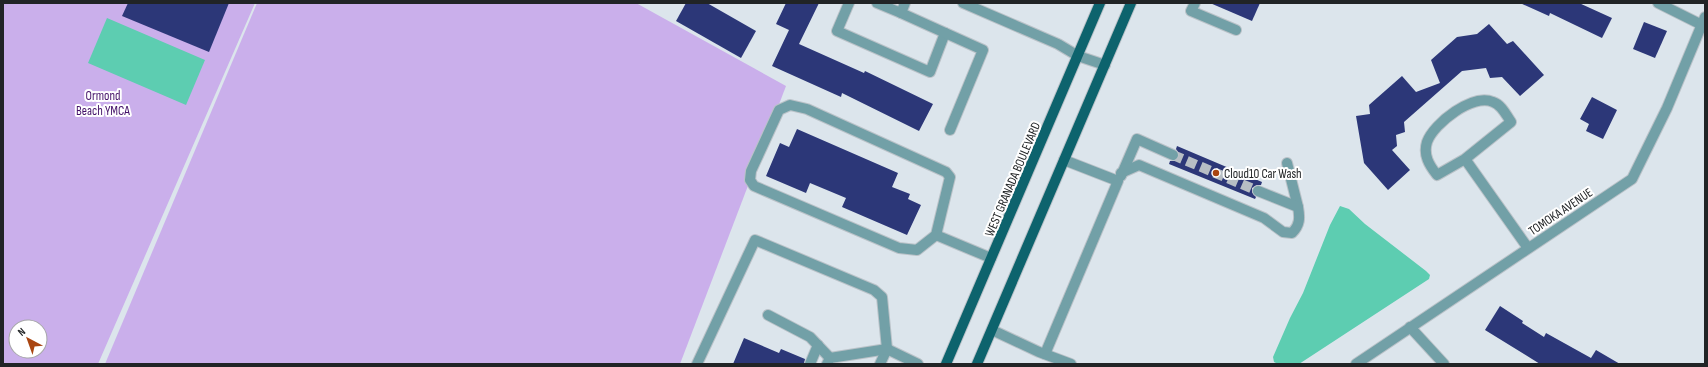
<svg xmlns="http://www.w3.org/2000/svg" width="1708" height="367" font-family="'Sofia Sans Condensed',sans-serif">
  <style>
    .green { fill: #caafeb; fill-rule: evenodd }
    .water { fill: #5dcdb1 }
    .building { fill: #2c3778 }
    .lines { fill: none; stroke-linecap: round; stroke-linejoin: round }
    .minor-tunnel { stroke: #b7bec4; stroke-width: 10; stroke-dasharray: 10 5; stroke-linecap: butt }
    .minor-casing { stroke: #bac2c8; stroke-width: 12 }
    .major-casing { stroke: #bac2c8; stroke-width: 12 }
    .minor { stroke: #72a0a7; stroke-width: 10 }
    .major { stroke: #0d636d; stroke-width: 10 }
    .poi-dot { fill: #a94511; stroke: #fff; stroke-width: 1.5 }
    .labels { text-anchor: middle; stroke-width: 4; stroke-linejoin: round; paint-order: stroke }
    .park-label { font-size: 13px; fill: #431168; stroke: #fff }
    .poi-label { font-size: 13px; fill: #212426; stroke: #fff; text-anchor: start }
    .street-label { font-size: 13px; fill: #212426; stroke: #fff }
  </style>
  <rect width="100%" height="100%" fill="#dce5ec"/>
  <g class="green">
    <path d="M3,3H255L98,364H3ZM16,327H40V351H16Z"/>
    <polygon points="257,3 636,3 786,86 680,364 105,364"/>
  </g>
  <g class="water">
    <polygon points="107,18 205,60 186,105 88,63"/>
    <polygon points="1340,206 1349,209 1365,224 1426,271 1430,275 1429,279 1299,364 1278,364 1274,362 1273,357 1290,318 1303,293 1330,225"/>
  </g>
  <g class="building">
    <polygon points="128,3 229,3 209,52 122,16"/>
    <polygon points="686,3 707,3 756,31 741,58 676,21"/>
    <polygon points="786,3 819,3 799,44 864,73 865,71 933,104 919,131 842,93 841,97 772,66 789,30 776,24"/>
    <polygon points="1210,3 1260,3 1252,21"/>
    <polygon points="1520,3 1579,3 1612,18 1602,38 1550,13 1549,16"/>
    <polygon points="1644,22 1667,31 1655,58 1633,49"/>
    <polygon points="1489,24 1507,44 1513,41 1544,75 1520,96 1502,77 1490,78 1486,68 1462,71 1404,122 1405,132 1396,135 1397,146 1392,150 1410,170 1388,190 1364,163 1356,116 1370,114 1369,105 1402,76 1416,92 1440,83 1431,60 1457,37 1477,34"/>
    <polygon points="1592,97 1617,110 1603,139 1586,131 1589,124 1580,119"/>
    <polygon points="797,129 898,173 892,187 910,194 908,199 921,205 907,235 842,207 846,198 810,183 806,193 766,176 780,143 789,147"/>
    <polygon points="1177,146 1262,182 1261,185 1257,185 1252,188 1252,192 1256,197 1255,199 1169,164 1170,161 1174,161 1179,158 1179,154 1176,149"/>
    <polygon points="1500,306 1523,321 1522,323 1544,337 1546,333 1591,358 1596,350 1620,364 1540,364 1485,330"/>
    <polygon points="744,338 779,353 781,349 805,359 804,364 733,364"/>
  </g>
  <g class="lines">
    <polyline class="minor-tunnel" points="1173,155 1258,191"/>
    <g class="minor-casing">
      <g id="minor">
        <polyline points="849,3 837,31 930,72 945,33"/>
        <polyline points="877,3 901,13"/>
        <polyline points="905,3 901,13 983,50 950,130"/>
        <polyline points="963,3 1058,44 1078,56 1105,65"/>
        <polyline points="1195,3 1191,11 1236,30"/>
        <polyline points="1658,3 1702,25"/>
        <polygon points="790,105 807,109 946,172 950,177 936,235 917,250 899,248 754,186 750,180 751,171 779,110"/>
        <path d="M1465,159L1511,122C1506,115 1502,105 1493,102C1473,93 1434,123 1427,142C1423,155 1429,165 1437,175L1465,159L1528,248"/>
        <polyline points="1287,163 1298,207"/>
        <path d="M1121,173L1139,165L1264,218L1283,232L1292,233C1300,225 1300,218 1298,207L1258,191"/>
        <polyline points="1121,176 1137,139 1173,155"/>
        <polyline points="936,235 991,258"/>
        <polyline points="768,315 810,337 830,358"/>
        <polyline points="1410,327 1444,364"/>
        <polyline points="992,330 1039,352 1071,364"/>
        <polyline points="1045,354 1118,181 1064,160"/>
        <polyline points="697,364 755,240 874,290 882,297 887,349 880,364"/>
        <polyline points="810,364 818,345"/>
        <polyline points="827,364 830,358 887,349 918,364"/>
        <polyline points="1356,364 1632,179 1667,108 1705,17"/>
      </g>
    </g>
    <g class="major-casing">
      <g id="major">
        <polyline points="946,364 1100,3"/>
        <polyline points="977,364 1131,3"/>
      </g>
    </g>
    <use href="#minor" class="minor"/>
    <use href="#major" class="major"/>
  </g>
  <circle class="poi-dot" cx="1216" cy="173" r="4"/>
  <g class="labels">
    <g class="park-label">
      <text x="103" y="100">Ormond<tspan x="103" dy="15">Beach YMCA</tspan></text>
    </g>
    <g class="poi-label">
      <text x="1224" y="178">Cloud10 Car Wash</text>
    </g>
    <g class="street-label">
      <text transform="translate(1012 179) rotate(-67)" y="5">WEST GRANADA BOULEVARD</text>
      <text transform="translate(1560 211) rotate(-34)" y="5">TOMOKA AVENUE</text>
    </g>
  </g>
  <rect width="1708" height="367" fill="none" stroke="#212426" stroke-width="8"/>
  <g transform="translate(28 339) rotate(319)"><circle r="19" fill="#ffffff" stroke="#a6a7a8"/>
  <path d="M0-3L7 15L0 10L-7 15Z" fill="#a94511"/>
  <text y="-6" font-size="11" font-weight="bold" text-anchor="middle" fill="#212426">N</text>
  </g>
</svg>
